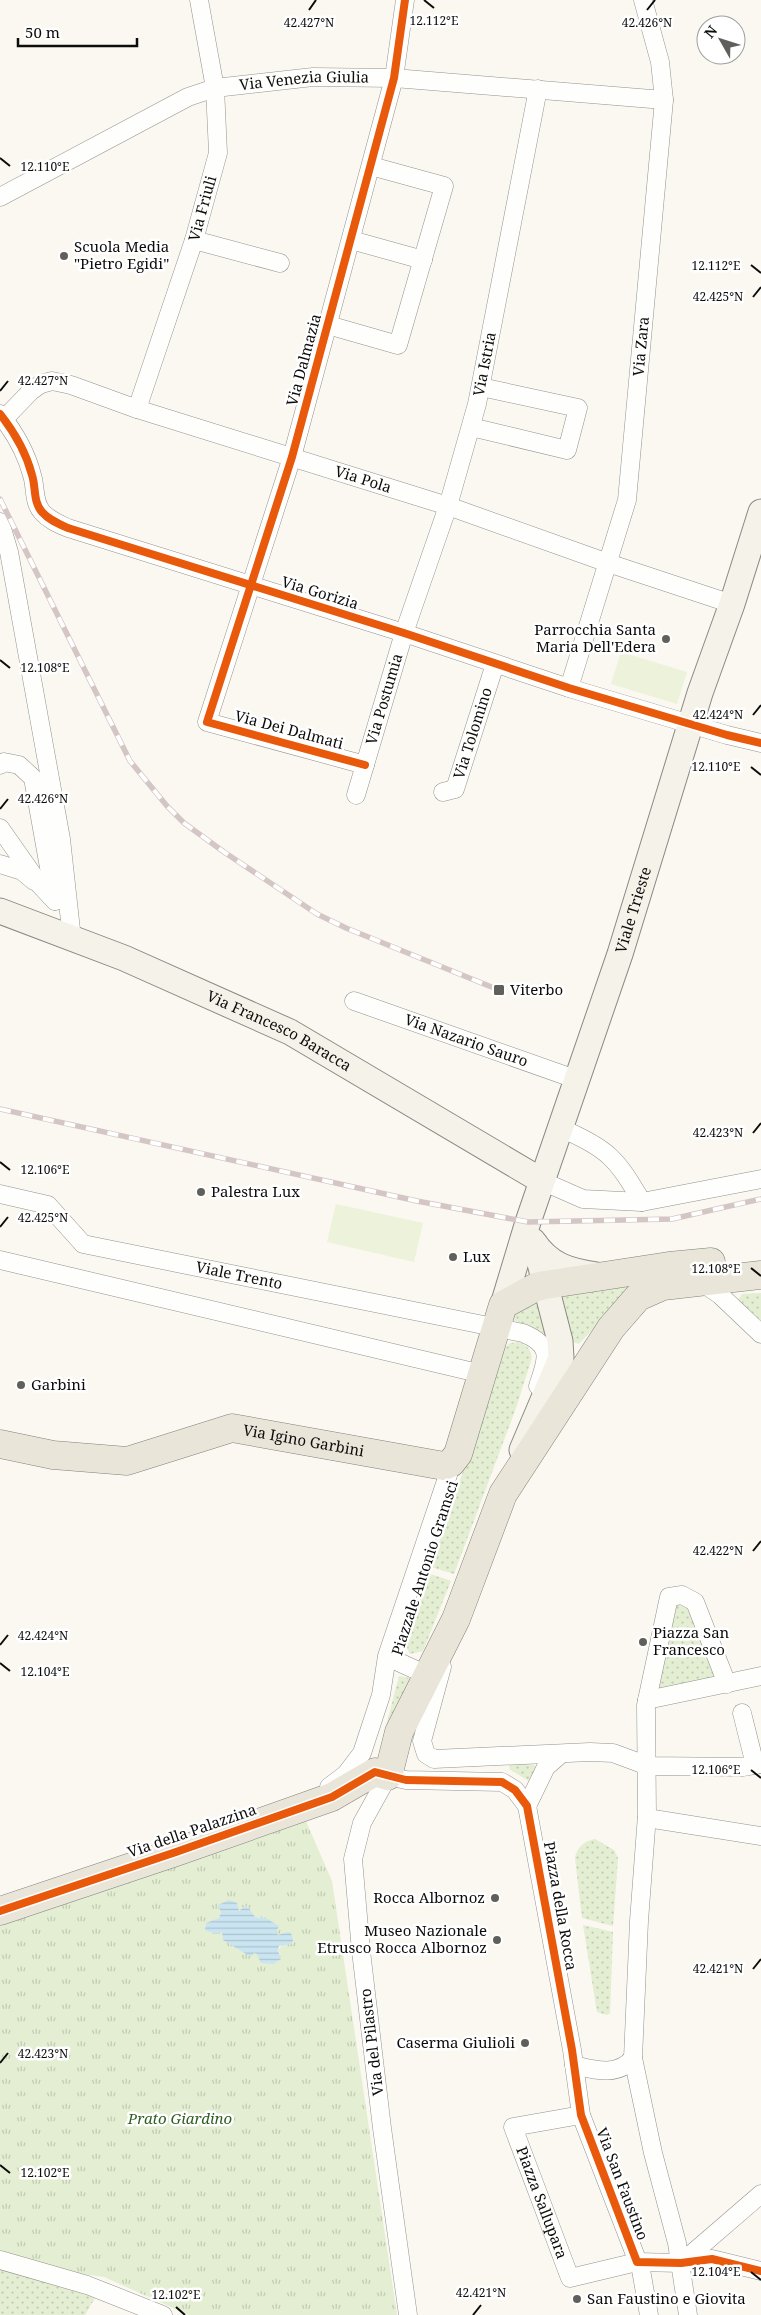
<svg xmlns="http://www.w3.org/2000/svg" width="761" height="2315" font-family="'Noto Serif',serif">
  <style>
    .grass { fill: url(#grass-dots) }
    .park { fill: url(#park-tufts); fill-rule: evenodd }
    .pitch { fill: #edf2db }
    .water { fill: url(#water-rules) }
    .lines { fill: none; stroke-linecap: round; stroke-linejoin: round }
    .minor-casing { stroke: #93928f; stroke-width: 19 }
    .secondary-casing { stroke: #8a8985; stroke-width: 27 }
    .primary-casing { stroke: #80807c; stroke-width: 29 }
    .minor { stroke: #fefefd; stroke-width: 18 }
    .secondary { stroke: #f4f2e9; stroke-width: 25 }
    .primary { stroke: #eae5d9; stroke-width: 28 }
    .rail-casing { stroke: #d5c6c6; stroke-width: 5.5 }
    .rail { stroke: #fff; stroke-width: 4; stroke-dasharray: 11; stroke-linecap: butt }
    .cycleway-casing { stroke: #fff; stroke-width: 11 }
    .cycleway { stroke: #e8590c; stroke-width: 8 }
    .ticks { fill: none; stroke: #0c0c0c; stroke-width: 2 }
    .poi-dot { fill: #5f5f5c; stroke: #fff; stroke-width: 2 }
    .labels { text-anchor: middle; stroke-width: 5; stroke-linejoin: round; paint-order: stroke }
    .street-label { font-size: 15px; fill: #0c0c0c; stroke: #fff }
    .poi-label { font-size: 15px; fill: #0c0c0c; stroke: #fff; text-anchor: start }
    .park-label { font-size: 15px; font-style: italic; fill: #305e22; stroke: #fff }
    .ticks-label { font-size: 12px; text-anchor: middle; fill: #0c0c0c; stroke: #fff; stroke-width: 5; stroke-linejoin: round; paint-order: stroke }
  </style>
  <defs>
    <pattern id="grass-dots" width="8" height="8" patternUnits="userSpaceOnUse" patternTransform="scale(1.25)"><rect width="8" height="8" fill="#e3eed2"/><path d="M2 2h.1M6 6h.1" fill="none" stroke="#c2cbb3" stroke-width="1.8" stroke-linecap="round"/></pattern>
    <pattern id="park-tufts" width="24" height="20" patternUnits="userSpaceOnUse" patternTransform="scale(1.25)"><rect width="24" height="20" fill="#e3eed2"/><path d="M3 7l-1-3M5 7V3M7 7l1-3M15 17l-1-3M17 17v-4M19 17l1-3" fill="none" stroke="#c2cbb3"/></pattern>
    <pattern id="water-rules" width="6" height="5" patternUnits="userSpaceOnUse" patternTransform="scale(1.25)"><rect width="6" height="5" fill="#cae5f1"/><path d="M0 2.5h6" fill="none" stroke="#acc3cd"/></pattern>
  </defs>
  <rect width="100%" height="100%" fill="#faf8f0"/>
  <g class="grass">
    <polygon points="626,1285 629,1290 579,1344 573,1342 556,1294"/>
    <polygon points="761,1293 761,1321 738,1300 742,1294"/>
    <path d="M534,1300C542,1307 545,1323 544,1333L511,1319L521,1305Z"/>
    <path d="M519,1342C528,1346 533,1351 531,1361L516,1408L454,1574L431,1567L504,1349L510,1343Z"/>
    <polygon points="428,1573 451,1581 423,1651 410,1654 405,1643"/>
    <polygon points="681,1602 689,1608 717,1677 656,1690 675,1605"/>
    <polygon points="399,1676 409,1678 412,1683 386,1741 383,1738"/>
    <polygon points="512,1763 534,1765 537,1767 529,1781 509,1769 510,1764"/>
    <path d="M595,1839L614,1850L618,1858L613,1926L582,1918L575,1858C577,1847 584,1841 595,1839Z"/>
    <polygon points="583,1925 613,1932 610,2013 607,2015 597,2012"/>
    <polygon points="0,2265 95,2298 85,2315 0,2315"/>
  </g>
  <path class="park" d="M305,1819L332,1881L397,2315H189L104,2277L40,2268L0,2255V1920ZM245,1906L249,1908L255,1917H260L278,1926L276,1932L278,1936L287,1932L291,1934L278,1950L281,1955L254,1953L222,1931L213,1922L219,1918L221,1912L239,1911Z"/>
  <g class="pitch">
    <polygon points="621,652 687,672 677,704 611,684"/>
    <polygon points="336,1204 423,1223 414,1262 327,1242"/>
  </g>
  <polygon class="water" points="229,1900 237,1903 239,1911 245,1906 249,1908 255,1917 266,1918 279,1926 276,1932 278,1935 287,1932 291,1933 293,1940 292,1944 279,1946 278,1950 281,1959 273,1964 261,1963 257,1954 254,1953 251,1957 223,1940 222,1932 215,1934 205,1930 206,1923 219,1918 221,1912 218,1905"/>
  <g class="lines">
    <g class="minor-casing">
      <g id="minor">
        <path id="s1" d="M0,197L188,97L215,88L313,77L394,78L664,100"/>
        <polyline points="194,240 280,263"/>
        <polyline points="351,240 423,260"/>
        <polyline points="328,325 398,345 444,186 371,166"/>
        <path id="s2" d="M137,409L194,240L218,153L215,88L199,0"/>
        <path d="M0,414C15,433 26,452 32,475C36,487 33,502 42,512C49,520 59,524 68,528L404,633L569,688L727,735L761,743"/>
        <path id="s3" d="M4,419L31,391L41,384L52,381L71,385L137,409L448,506L608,563L732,604"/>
        <polyline points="471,427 567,450 578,408 481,387"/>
        <polyline points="0,522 9,552 61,839 72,939"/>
        <path id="s4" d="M569,688L627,500L664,100L660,62L643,0"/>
        <polyline points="0,765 4,762 19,765 33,778 55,901"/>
        <polyline points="365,765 207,722 292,457 394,78 405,0"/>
        <path id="s5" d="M443,792L455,789L495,664"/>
        <path id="s6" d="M356,795L404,633L448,506L477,404L538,89"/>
        <polyline points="0,828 40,885 55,901"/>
        <polyline points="0,864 22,871 34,881"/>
        <path id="s7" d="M354,1001L578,1080"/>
        <path d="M560,1128C608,1148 617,1159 642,1202"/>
        <polyline points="542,1181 583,1199 642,1202 761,1179"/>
        <path id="s8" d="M0,1194L48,1205L83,1244L523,1333C554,1346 547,1359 538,1386"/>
        <polyline points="0,1260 482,1374"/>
        <polyline points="701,1282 720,1295 761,1334"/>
        <polyline points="397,1644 392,1659 427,1675"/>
        <polyline points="442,1667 422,1741 426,1754 434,1759 590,1752 613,1753 648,1766 743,1767 761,1764"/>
        <polyline points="647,1700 761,1676"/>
        <polyline points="742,1713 755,1765"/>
        <polyline points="329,1787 346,1774 362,1753 381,1695 387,1656 448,1475 444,1466"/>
        <polyline points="527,1806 546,1767 561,1754"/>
        <polyline points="647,1818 761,1836"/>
        <path d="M574,2065C595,2070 618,2077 633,2058"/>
        <path id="s9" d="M581,2115L513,2127L570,2278L637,2262L681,2263L712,2259L761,2271"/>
        <polyline points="0,2260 87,2285 163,2315"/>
        <polyline points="681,2263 761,2194"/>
        <polyline points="408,2315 382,2128 361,1951 353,1859 362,1823 388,1776 406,1780 502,1782 515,1790 527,1806 572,2050 581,2115 641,2270 649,2315"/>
        <polyline points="688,2315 677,2243 653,2153 633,2058 639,1921 647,1815 646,1705 669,1597 682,1595 695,1602 727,1684"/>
      </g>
    </g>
    <g class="secondary-casing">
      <g id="secondary">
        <path id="s10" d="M0,911L124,958L290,1032L542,1181"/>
        <path d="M533,1241C550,1266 569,1271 597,1275"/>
        <path id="s11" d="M503,1305L528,1222L620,954L700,693L732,604L761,512"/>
        <polyline points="522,1450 561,1358 560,1341 535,1244"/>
      </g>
    </g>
    <g class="primary-casing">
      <g id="primary">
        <path id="s12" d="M0,1444L53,1455L127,1461L232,1428L444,1466L451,1463L458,1454L503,1305L536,1287L545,1285L669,1266L711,1262"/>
        <polyline points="0,1911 176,1852 332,1797 375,1772 388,1776 399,1732 456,1619 503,1494 611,1328 638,1297 663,1286 761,1275"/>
      </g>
    </g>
    <use href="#minor" class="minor"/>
    <use href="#secondary" class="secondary"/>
    <use href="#primary" class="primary"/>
    <g class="rail-casing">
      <g id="rail">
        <polyline points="0,499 130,761 167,806 184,823 224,852 317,914 346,928 499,990"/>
        <polyline points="0,1109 417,1201 528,1222 672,1219 761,1199"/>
      </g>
    </g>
    <use href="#rail" class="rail"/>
    <g class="cycleway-casing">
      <g id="cycleway">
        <path d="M0,414C15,433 26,452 32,475C36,487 33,502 42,512C49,520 59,524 68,528L404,633L569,688L727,735L761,743"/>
        <polyline points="365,765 207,722 292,457 394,78 405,0"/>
        <polyline points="0,1911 176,1852 332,1797 375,1772 406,1780 502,1782 515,1790 527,1806 572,2050 581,2115 637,2262 681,2263 712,2259 761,2271"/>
      </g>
    </g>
    <use href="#cycleway" class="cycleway"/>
  </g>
  <path class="ticks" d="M424,0L434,8M309,10L316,0M647,10L655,0M0,158L10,166M751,265L761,273M753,297L761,287M0,391L8,381M0,660L10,668M753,715L761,705M751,767L761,775M0,809L8,799M753,1133L761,1123M0,1162L10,1170M0,1227L8,1217M751,1268L761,1276M753,1551L761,1541M0,1645L8,1635M0,1663L10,1671M751,1770L761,1778M753,1969L761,1959M0,2063L8,2053M0,2165L10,2173M751,2272L761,2280M176,2307L185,2315M473,2315L481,2305"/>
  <g class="poi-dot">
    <circle cx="64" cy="256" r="5"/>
    <circle cx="666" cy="639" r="5"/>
    <rect x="493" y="984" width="12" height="12" rx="2.5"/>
    <circle cx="201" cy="1192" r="5"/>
    <circle cx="453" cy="1257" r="5"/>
    <circle cx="21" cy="1385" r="5"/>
    <circle cx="643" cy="1642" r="5"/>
    <circle cx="495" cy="1898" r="5"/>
    <circle cx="497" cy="1940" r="5"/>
    <circle cx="525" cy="2043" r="5"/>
    <circle cx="577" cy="2299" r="5"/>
  </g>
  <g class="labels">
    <g class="street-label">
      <text dy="5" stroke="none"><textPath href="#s1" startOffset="331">Via Venezia Giulia</textPath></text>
      <text dy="5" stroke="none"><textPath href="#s2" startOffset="211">Via Friuli</textPath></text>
      <text dy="5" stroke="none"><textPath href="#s4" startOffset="351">Via Zara</textPath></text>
      <text transform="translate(304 360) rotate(-75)" y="5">Via Dalmazia</text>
      <text dy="5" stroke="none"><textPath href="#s6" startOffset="450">Via Istria</textPath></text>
      <text dy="5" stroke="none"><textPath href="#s3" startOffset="389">Via Pola</textPath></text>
      <text transform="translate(320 593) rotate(17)" y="5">Via Gorizia</text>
      <text dy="5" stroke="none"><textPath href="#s6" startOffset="100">Via Postumia</textPath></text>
      <text transform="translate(289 730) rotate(15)" y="5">Via Dei Dalmati</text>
      <text dy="5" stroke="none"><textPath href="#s5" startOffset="71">Via Tolomino</textPath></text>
      <text dy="5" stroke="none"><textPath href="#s11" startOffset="416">Viale Trieste</textPath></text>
      <text dy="5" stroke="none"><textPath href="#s10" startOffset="304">Via Francesco Baracca</textPath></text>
      <text dy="5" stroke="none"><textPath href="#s7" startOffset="119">Via Nazario Sauro</textPath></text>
      <text dy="5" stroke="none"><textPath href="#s8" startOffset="261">Viale Trento</textPath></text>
      <text dy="5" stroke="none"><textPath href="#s12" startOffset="311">Via Igino Garbini</textPath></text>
      <text transform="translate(425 1568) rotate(-72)" y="5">Piazzale Antonio Gramsci</text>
      <text transform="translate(192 1831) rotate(-19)" y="5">Via della Palazzina</text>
      <text transform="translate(560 1906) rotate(80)" y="5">Piazza della Rocca</text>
      <text transform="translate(372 2042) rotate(-97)" y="5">Via del Pilastro</text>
      <text transform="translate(622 2184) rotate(69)" y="5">Via San Faustino</text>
      <text dy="5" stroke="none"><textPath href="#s9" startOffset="150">Piazza Sallupara</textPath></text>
    </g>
    <g class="poi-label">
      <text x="74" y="252">Scuola Media<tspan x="74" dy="17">"Pietro Egidi"</tspan></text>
      <text x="656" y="635" text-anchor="end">Parrocchia Santa<tspan x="656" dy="17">Maria Dell'Edera</tspan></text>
      <text x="510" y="995">Viterbo</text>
      <text x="211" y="1197">Palestra Lux</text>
      <text x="463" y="1262">Lux</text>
      <text x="31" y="1390">Garbini</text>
      <text x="653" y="1638">Piazza San<tspan x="653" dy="17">Francesco</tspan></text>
      <text x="485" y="1903" text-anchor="end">Rocca Albornoz</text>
      <text x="487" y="1936" text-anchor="end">Museo Nazionale<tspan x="487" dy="17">Etrusco Rocca Albornoz</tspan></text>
      <text x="515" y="2048" text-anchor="end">Caserma Giulioli</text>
      <text x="587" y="2304">San Faustino e Giovita</text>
    </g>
    <g class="park-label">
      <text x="180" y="2124">Prato Giardino</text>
    </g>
  </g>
  <g class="ticks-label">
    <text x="434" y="25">12.112°E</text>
    <text x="309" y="27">42.427°N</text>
    <text x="647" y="27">42.426°N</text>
    <text x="45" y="171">12.110°E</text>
    <text x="716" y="270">12.112°E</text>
    <text x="718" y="301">42.425°N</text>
    <text x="43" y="385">42.427°N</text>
    <text x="45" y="672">12.108°E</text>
    <text x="718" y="719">42.424°N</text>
    <text x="716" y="771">12.110°E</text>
    <text x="43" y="803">42.426°N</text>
    <text x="718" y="1137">42.423°N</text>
    <text x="45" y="1174">12.106°E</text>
    <text x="43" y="1222">42.425°N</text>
    <text x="716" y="1273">12.108°E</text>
    <text x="718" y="1555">42.422°N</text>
    <text x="43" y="1640">42.424°N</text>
    <text x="45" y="1676">12.104°E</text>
    <text x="716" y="1774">12.106°E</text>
    <text x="718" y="1973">42.421°N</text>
    <text x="43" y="2058">42.423°N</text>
    <text x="45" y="2177">12.102°E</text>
    <text x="716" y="2276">12.104°E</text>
    <text x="481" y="2297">42.421°N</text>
    <text x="176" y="2299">12.102°E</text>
  </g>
  <g transform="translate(721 40) rotate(309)"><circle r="24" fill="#ffffff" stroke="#9e9e9e"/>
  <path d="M0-4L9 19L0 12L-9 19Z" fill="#5f5f5c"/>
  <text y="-8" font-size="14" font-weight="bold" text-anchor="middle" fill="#0c0c0c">N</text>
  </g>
  <path d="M18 38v8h119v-8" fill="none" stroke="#0c0c0c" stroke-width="2.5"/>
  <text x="25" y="38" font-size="15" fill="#0c0c0c" stroke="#ffffff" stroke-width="4" paint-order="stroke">50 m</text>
</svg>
